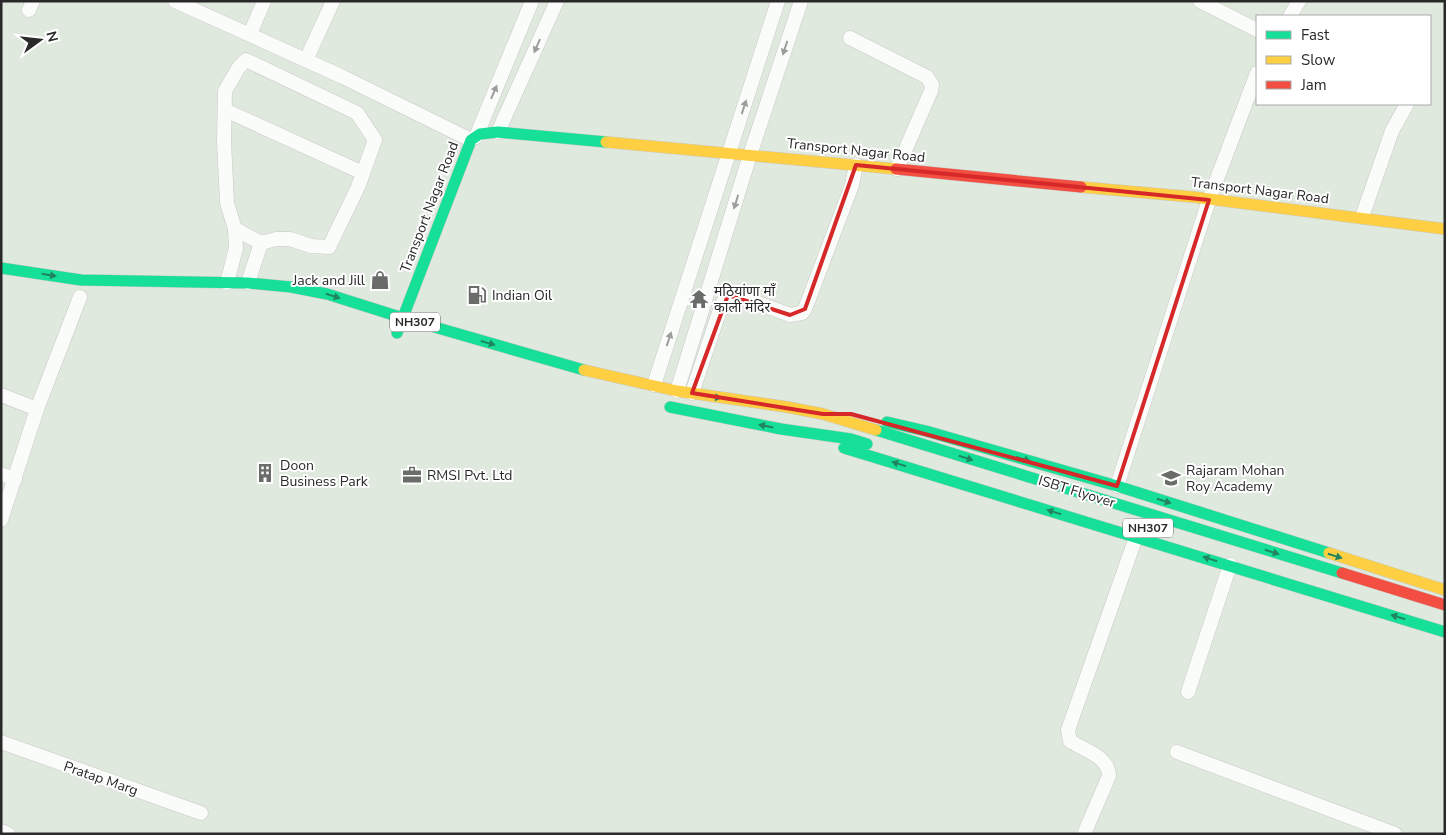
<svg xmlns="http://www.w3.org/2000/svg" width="1446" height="835" font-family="'Nunito Sans','Noto Sans Devanagari',sans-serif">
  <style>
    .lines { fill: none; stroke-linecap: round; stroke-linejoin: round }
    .street-casing { stroke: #c8c8c6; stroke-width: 15 }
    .fast-casing { stroke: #c8c8c6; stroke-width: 12 }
    .slow-casing { stroke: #c8c8c6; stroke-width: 12 }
    .jam-casing { stroke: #c8c8c6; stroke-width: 12 }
    .street { stroke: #fafcfa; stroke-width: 14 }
    .fast { stroke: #16e098; stroke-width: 11 }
    .slow { stroke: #ffcf43; stroke-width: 11 }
    .jam { stroke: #f24e42; stroke-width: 11 }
    .oneway { fill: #9c9d9c }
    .oneway2 { fill: #208460 }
    .marked { fill: none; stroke: #d62828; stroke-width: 4; stroke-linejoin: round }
    .labels { text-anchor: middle; stroke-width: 4; stroke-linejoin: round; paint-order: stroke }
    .shield { fill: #fff; stroke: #696969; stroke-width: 1 }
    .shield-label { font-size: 12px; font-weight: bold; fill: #292929 }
    .street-label { font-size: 14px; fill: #292929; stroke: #fff }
    .poi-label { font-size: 14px; fill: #292929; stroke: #fff; text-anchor: start }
  </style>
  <rect width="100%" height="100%" fill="#e0e9de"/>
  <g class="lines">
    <g class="street-casing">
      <g id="street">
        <polyline points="175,1 343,77 471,140"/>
        <polyline points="1200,1 1257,30"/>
        <polyline points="29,10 33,1"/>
        <polyline points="1290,16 1299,1"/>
        <polyline points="250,34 264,1"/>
        <polyline points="850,38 927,77 932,85 931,91 897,169"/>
        <polyline points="306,60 333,1"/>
        <polyline points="225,110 363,173"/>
        <polyline points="498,132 557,1"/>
        <polyline points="476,137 532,1"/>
        <polyline points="1362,217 1392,131 1407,104"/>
        <polyline points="235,229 261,243"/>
        <polyline points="227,283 236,248 235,229 227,203 224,141 225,91 239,67 246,60 357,113 375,140 358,187 329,247 311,246 290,239 276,239 261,243 248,283"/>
        <polyline points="654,385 778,1"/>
        <polyline points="677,391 750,155 801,1"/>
        <polyline points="692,393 722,304 728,295 734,294 790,315 802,313 805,309 852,185 856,165"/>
        <polyline points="1,395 37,409"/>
        <polyline points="1,474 15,479"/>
        <polyline points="1117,486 1209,200 1257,73"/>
        <polyline points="1,520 37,409 80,297"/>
        <polyline points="1188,692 1230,565"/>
        <polyline points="1,742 201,813"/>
        <polyline points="1177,752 1395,834"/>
        <polyline points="1,831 8,834"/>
        <path d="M1084,834L1109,776C1109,756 1083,750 1070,741L1068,730L1136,537"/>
      </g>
    </g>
    <g class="fast-casing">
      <g id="fast">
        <polyline points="1,268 81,280 248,283 291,287 327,294 403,318 584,370"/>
        <polyline points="397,333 471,140 480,134 498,132 606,142"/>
        <polyline points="670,407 781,429 851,439 867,444"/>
        <polyline points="887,422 926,431 1117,486 1329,553"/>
        <polyline points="876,430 1342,573"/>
        <polyline points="844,448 1445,632"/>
      </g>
    </g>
    <g class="slow-casing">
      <g id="slow">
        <polyline points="606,142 896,169"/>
        <polyline points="1081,187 1193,197 1445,229"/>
        <polyline points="584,370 677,391 787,407 823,414 876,430"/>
        <polyline points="1329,553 1445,590"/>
      </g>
    </g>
    <g class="jam-casing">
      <g id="jam">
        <polyline points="896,169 1081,187"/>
        <polyline points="1342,573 1445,605"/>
      </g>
    </g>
    <use href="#street" class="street"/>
    <use href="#fast" class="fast"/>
    <use href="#slow" class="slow"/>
    <use href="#jam" class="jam"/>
  </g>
  <defs><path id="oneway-solid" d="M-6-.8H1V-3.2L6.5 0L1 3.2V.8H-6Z" transform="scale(1.25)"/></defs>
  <g class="oneway">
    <use href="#oneway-solid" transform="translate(537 46) rotate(114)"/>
    <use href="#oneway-solid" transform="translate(785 48) rotate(108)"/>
    <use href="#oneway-solid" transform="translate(494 92) rotate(-67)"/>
    <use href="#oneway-solid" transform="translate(744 107) rotate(-72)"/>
    <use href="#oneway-solid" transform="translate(736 202) rotate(107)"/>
    <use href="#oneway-solid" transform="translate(669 339) rotate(-72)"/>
  </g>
  <g class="oneway2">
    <use href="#oneway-solid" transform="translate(49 275) rotate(9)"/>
    <use href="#oneway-solid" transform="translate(333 296) rotate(17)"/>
    <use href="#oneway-solid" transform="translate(488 343) rotate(16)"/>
    <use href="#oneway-solid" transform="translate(714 397) rotate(8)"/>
    <use href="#oneway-solid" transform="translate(766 426) rotate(-169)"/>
    <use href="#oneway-solid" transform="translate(966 458) rotate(17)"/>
    <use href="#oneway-solid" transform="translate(1023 459) rotate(16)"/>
    <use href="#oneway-solid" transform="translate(899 464) rotate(-163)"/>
    <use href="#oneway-solid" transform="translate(1164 501) rotate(18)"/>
    <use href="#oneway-solid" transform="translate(1054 512) rotate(-163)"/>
    <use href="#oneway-solid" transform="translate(1272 552) rotate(17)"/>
    <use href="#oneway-solid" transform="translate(1335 556) rotate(18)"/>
    <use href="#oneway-solid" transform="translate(1210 559) rotate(-163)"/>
    <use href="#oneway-solid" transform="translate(1398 617) rotate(-163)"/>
  </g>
  <path class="marked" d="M856,165L1209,200L1117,486L851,414H823L692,393L728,295L790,315L805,309Z"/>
  <defs>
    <g id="shop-bare" transform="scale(1.5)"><path d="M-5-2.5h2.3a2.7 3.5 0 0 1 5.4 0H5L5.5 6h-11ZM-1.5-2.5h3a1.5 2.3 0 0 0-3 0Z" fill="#696c68" stroke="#fff" stroke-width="2.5" paint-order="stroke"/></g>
    <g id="fuel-bare" transform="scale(1.5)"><path d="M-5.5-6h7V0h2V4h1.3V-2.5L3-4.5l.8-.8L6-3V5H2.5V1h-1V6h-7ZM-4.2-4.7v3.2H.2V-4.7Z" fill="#696c68" stroke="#fff" stroke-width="2.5" paint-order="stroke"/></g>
    <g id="temple-bare" transform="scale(1.5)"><path d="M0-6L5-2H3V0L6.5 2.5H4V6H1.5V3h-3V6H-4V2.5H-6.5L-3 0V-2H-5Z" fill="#696c68" stroke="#fff" stroke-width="2.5" paint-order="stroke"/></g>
    <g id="building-bare" transform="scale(1.5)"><path d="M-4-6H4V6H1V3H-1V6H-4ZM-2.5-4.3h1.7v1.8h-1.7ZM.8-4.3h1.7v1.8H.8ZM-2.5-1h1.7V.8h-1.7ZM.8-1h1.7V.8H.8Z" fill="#696c68" stroke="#fff" stroke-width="2.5" paint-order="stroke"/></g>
    <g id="office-bare" transform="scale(1.5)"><path d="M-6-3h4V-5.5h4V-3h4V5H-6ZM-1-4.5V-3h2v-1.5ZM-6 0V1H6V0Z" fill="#696c68" stroke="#fff" stroke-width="2.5" paint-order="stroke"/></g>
    <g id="school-bare" transform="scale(1.5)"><path d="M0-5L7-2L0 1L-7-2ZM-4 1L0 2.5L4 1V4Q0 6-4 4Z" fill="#696c68" stroke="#fff" stroke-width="2.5" paint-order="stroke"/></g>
  </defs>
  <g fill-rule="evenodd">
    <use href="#shop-bare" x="380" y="280"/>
    <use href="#fuel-bare" x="477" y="295"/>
    <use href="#temple-bare" x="699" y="299"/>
    <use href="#building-bare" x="265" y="473"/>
    <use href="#office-bare" x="412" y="475"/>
    <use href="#school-bare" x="1171" y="478"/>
  </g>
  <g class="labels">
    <g class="shield">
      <rect x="390" y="312.5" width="50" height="19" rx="4"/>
      <rect x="1123" y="518.5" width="50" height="19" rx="4"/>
    </g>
    <g class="shield-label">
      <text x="415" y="326">NH307</text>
      <text x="1148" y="532">NH307</text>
    </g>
    <g class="street-label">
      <text transform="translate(856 150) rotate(6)" y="5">Transport Nagar Road</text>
      <text transform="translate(1260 190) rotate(7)" y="5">Transport Nagar Road</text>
      <text transform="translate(429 207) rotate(-69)" y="5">Transport Nagar Road</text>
      <text transform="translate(1077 491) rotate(17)" y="5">ISBT Flyover</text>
      <text transform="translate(101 778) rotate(19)" y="5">Pratap Marg</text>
    </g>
    <g class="poi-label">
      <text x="365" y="285" text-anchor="end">Jack and Jill</text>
      <text x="714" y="296">मठियांणा माँ<tspan x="714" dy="16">काली मंदिर</tspan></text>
      <text x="492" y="300">Indian Oil</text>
      <text x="280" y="470">Doon<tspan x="280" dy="16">Business Park</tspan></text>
      <text x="1186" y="475">Rajaram Mohan<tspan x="1186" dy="16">Roy Academy</tspan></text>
      <text x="427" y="480">RMSI Pvt. Ltd</text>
    </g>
  </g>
  <rect width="1446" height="835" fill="none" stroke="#292929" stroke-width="5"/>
  <rect x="1256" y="15" width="175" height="90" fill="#ffffff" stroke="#a9a9a9"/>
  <rect x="1266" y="31" width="25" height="8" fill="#16e098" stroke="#a9a9a9"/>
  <text x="1301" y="40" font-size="15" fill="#292929">Fast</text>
  <rect x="1266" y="56" width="25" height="8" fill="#ffcf43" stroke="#a9a9a9"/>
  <text x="1301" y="65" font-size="15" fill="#292929">Slow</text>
  <rect x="1266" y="81" width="25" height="8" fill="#f24e42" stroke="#a9a9a9"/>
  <text x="1301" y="90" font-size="15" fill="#292929">Jam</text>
  <g transform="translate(40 40) rotate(75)" stroke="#ffffff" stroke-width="4" paint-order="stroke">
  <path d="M0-4L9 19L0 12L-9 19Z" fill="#292929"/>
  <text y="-8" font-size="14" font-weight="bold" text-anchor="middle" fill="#292929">N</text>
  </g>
</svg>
